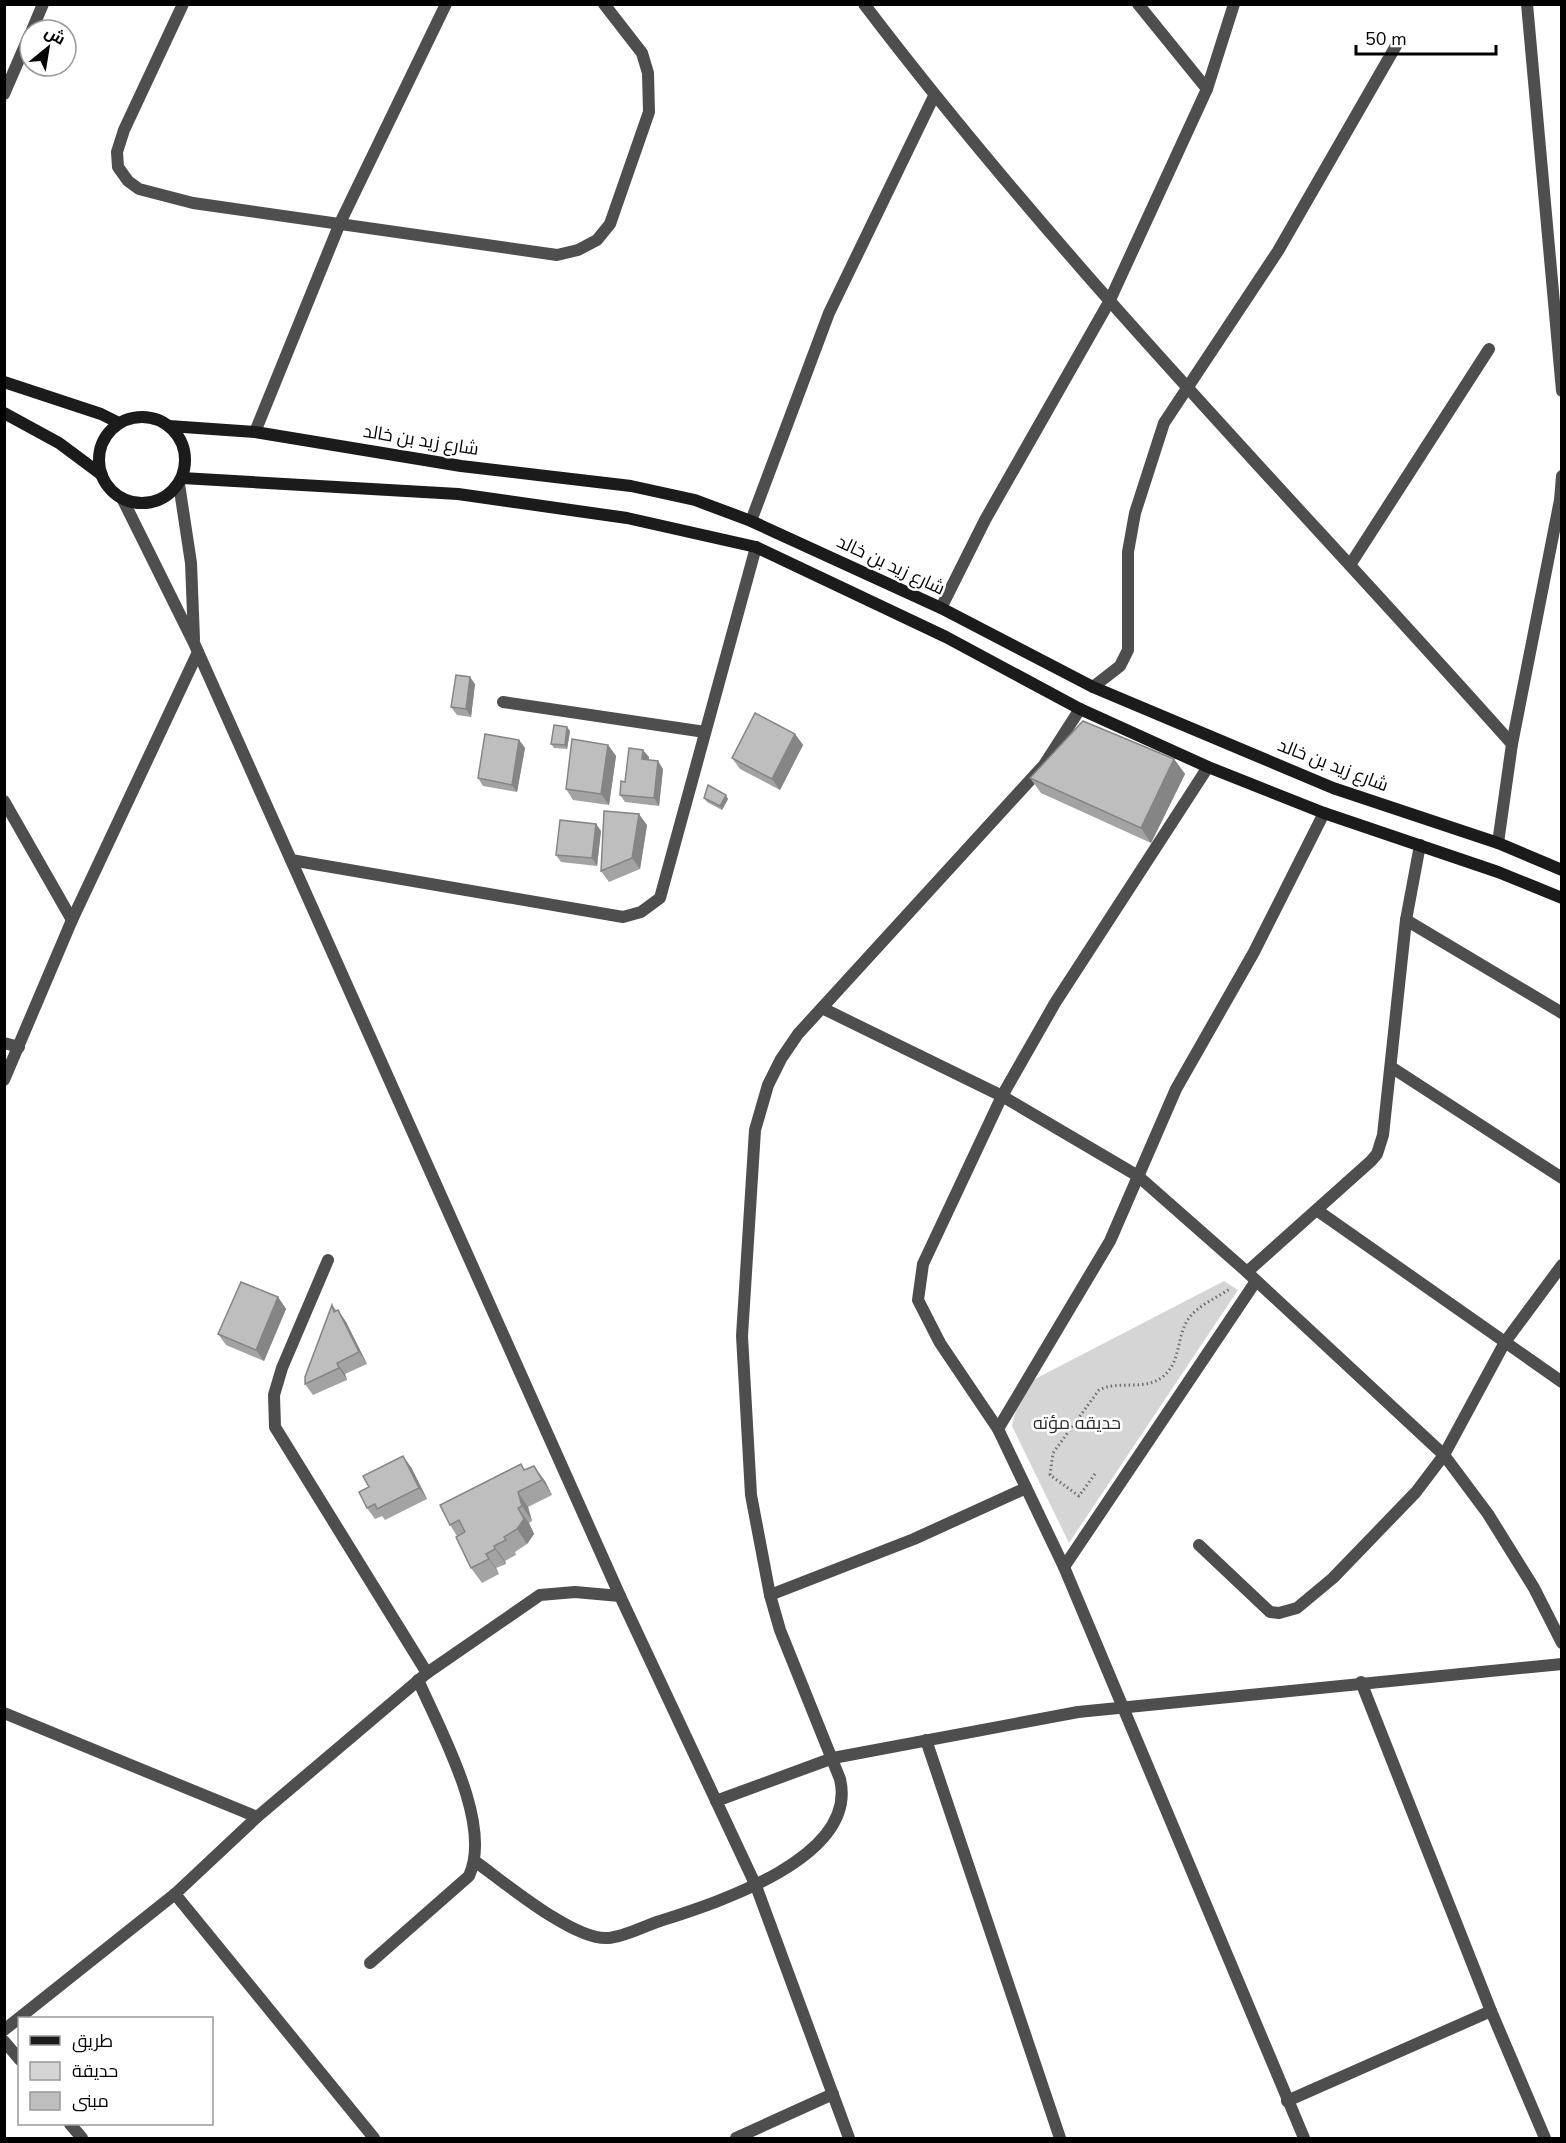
<svg xmlns="http://www.w3.org/2000/svg" width="1566" height="2143" font-family="'Nunito Sans',Cairo,sans-serif">
  <style>
    .green { fill: #d5d5d5 }
    .lines { fill: none; stroke-linecap: round; stroke-linejoin: round }
    .path { stroke: #707070; stroke-width: 3; stroke-dasharray: 1.5 3; stroke-linecap: butt }
    .minor { stroke: #4e4e4e; stroke-width: 12 }
    .tertiary { stroke: #4e4e4e; stroke-width: 12 }
    .secondary { stroke: #1b1b1b; stroke-width: 12 }
    .wall { fill: #a3a3a3 }
    .shaded-wall { fill: #858585 }
    .building { fill: #bebebe; stroke: #858585; stroke-width: 1.5 }
    .labels { text-anchor: middle; stroke-width: 5; stroke-linejoin: round; paint-order: stroke }
    .street-label { font-size: 18px; fill: #000; stroke: #fff }
    .park-label { font-size: 18px; fill: #2c2c2c; stroke: #fff }
  </style>
  <rect width="100%" height="100%" fill="#fff"/>
  <path class="green" d="M1224,1281L1238,1290L1069,1543L1012,1426C1015,1408 1024,1393 1035,1379Z"/>
  <g class="lines">
    <path class="path" d="M1095,1474L1079,1496L1050,1475L1053,1453L1099,1390C1118,1380 1142,1391 1161,1378C1181,1364 1176,1340 1187,1321C1196,1306 1217,1298 1231,1288"/>
    <g class="minor">
      <polyline points="183,4 124,130 117,152 118,167 128,181 139,189 193,203 557,255 578,250 597,240 610,224 649,112 648,73 642,53 604,4"/>
      <path d="M864,4C1063,266 1294,499 1512,744"/>
      <polyline points="1138,4 1207,89"/>
      <polyline points="32,30 43,4"/>
      <polyline points="4,94 30,34"/>
      <polyline points="255,432 340,223 446,4"/>
      <polyline points="179,484 191,563 194,639"/>
      <polyline points="122,498 194,643 620,1596"/>
      <polyline points="751,521 829,313 934,96"/>
      <polyline points="1350,565 1489,349"/>
      <polyline points="941,608 985,520 1109,302 1207,89 1234,4"/>
      <polyline points="1093,687 1120,666 1128,650 1128,552 1135,513 1164,423 1278,251 1397,44"/>
      <polyline points="503,702 705,732"/>
      <polyline points="1208,767 1055,1003 1002,1096 923,1264 918,1300 940,1343 998,1429 1064,1567 1304,2138"/>
      <polyline points="4,801 72,920"/>
      <polyline points="291,860 623,917 641,912 660,898 756,547"/>
      <polyline points="1406,920 1562,1013"/>
      <polyline points="822,1008 1002,1096 1138,1176 1247,1272 1444,1455 1488,1514 1534,1588 1562,1643"/>
      <polyline points="4,1043 19,1047"/>
      <polyline points="1391,1067 1562,1178"/>
      <polyline points="4,1080 72,920 198,652"/>
      <polyline points="1318,1211 1562,1382"/>
      <polyline points="328,1260 282,1368 274,1395 275,1427 427,1673"/>
      <polyline points="1247,1272 1371,1161 1377,1154 1383,1135 1406,920 1420,845"/>
      <polyline points="998,1429 1110,1241 1176,1089 1254,952 1324,813"/>
      <polyline points="1199,1545 1270,1612 1279,1613 1297,1608 1333,1578 1416,1492 1444,1455 1505,1342 1562,1265"/>
      <polyline points="1064,1567 1256,1281"/>
      <polyline points="770,1595 914,1539 1026,1488"/>
      <polyline points="1361,1682 1491,2011 1545,2138"/>
      <polyline points="4,1713 257,1817 175,1894 4,2030"/>
      <polyline points="926,1740 1060,2138"/>
      <polyline points="716,1801 833,1758 1078,1712 1562,1664"/>
      <polyline points="257,1817 427,1673 540,1595 575,1592 620,1596 756,1886 849,2138"/>
      <path d="M476,1862C504,1882 574,1941 608,1938C624,1937 644,1926 660,1921C716,1903 859,1858 840,1779L780,1630L770,1595L751,1495L742,1336L755,1130L768,1085L781,1059L798,1034L1044,765L1080,709"/>
      <polyline points="175,1894 374,2138"/>
      <path d="M370,1963L469,1876C493,1824 440,1730 418,1680"/>
      <polyline points="4,2041 20,2060"/>
      <polyline points="1287,2101 1491,2011"/>
      <polyline points="70,2124 82,2138"/>
      <polyline points="736,2138 833,2094"/>
    </g>
    <g class="tertiary">
      <polyline points="1527,4 1562,391"/>
      <polyline points="1498,843 1512,744 1560,500 1562,476"/>
    </g>
    <g class="secondary">
      <polyline points="4,382 101,414 119,423"/>
      <polyline points="4,413 59,443 102,475"/>
      <circle cx="142" cy="460" r="43"/>
      <polyline points="169,426 255,432 461,466 631,486 695,500 751,521 941,608 1093,687 1333,788 1498,843 1562,870"/>
      <polyline points="182,478 458,494 627,518 756,547 946,637 1080,709 1208,767 1324,813 1498,872 1562,898"/>
    </g>
  </g>
  <g class="wall">
    <polygon points="475,684 471,717 457,715 451,707"/>
    <polygon points="570,731 567,749 554,748 551,744"/>
    <polygon points="795,734 803,745 780,790 740,769 732,758"/>
    <polygon points="519,740 525,748 517,792 483,786 478,778"/>
    <polygon points="608,745 616,756 609,805 573,800 566,789"/>
    <polygon points="649,757 648,760 663,769 659,806 625,802 620,795 625,782"/>
    <polygon points="1174,759 1185,774 1151,843 1041,793 1030,778"/>
    <polygon points="704,798 728,799 722,810 707,802"/>
    <polygon points="596,824 601,831 597,866 561,862 556,855"/>
    <polygon points="647,825 640,869 609,882 601,871"/>
    <polygon points="278,1297 286,1309 264,1361 226,1345 218,1334"/>
    <polygon points="332,1305 337,1311 338,1310 346,1322 367,1364 345,1374 347,1380 313,1395 305,1384"/>
    <polygon points="411,1467 427,1499 385,1520 382,1516 375,1519 367,1508"/>
    <polygon points="525,1470 545,1481 552,1495 528,1507 532,1521 529,1523 534,1534 527,1544 515,1552 516,1555 505,1561 506,1564 496,1568 499,1574 482,1583 471,1568 457,1536 450,1525"/>
  </g>
  <g class="shaded-wall">
    <polygon points="470,677 475,684 471,717 466,709"/>
    <polygon points="567,727 570,731 567,749 565,745"/>
    <polygon points="795,734 803,745 780,790 772,779"/>
    <polygon points="519,740 525,748 517,792 512,785"/>
    <polygon points="608,745 616,756 609,805 601,794"/>
    <polygon points="643,750 649,757 648,767 642,759"/>
    <polygon points="1174,759 1185,774 1151,843 1141,828"/>
    <polygon points="658,761 663,769 659,806 654,798"/>
    <polygon points="726,795 728,799 722,810 720,806"/>
    <polygon points="639,814 647,825 640,869 632,858"/>
    <polygon points="596,824 601,831 597,866 592,858"/>
    <polygon points="278,1297 286,1309 264,1361 256,1350"/>
    <polygon points="338,1310 346,1322 367,1364 359,1352"/>
    <polygon points="337,1363 345,1374 347,1380 339,1368"/>
    <polygon points="403,1456 411,1467 427,1499 419,1488"/>
    <polygon points="534,1466 545,1481 552,1495 542,1480"/>
    <polygon points="518,1492 528,1507 532,1521 522,1506"/>
    <polygon points="518,1508 529,1523 534,1534 527,1544 517,1529"/>
    <polygon points="494,1546 505,1561 506,1564 495,1549"/>
    <polygon points="486,1554 496,1568 499,1574 489,1559"/>
  </g>
  <g class="building">
    <polygon points="456,675 470,677 466,709 451,707"/>
    <polygon points="755,713 795,734 772,779 732,758"/>
    <polygon points="1083,721 1174,759 1141,828 1030,778"/>
    <polygon points="554,725 567,727 565,745 551,744"/>
    <polygon points="485,734 519,740 512,785 478,778"/>
    <polygon points="572,739 608,745 601,794 566,789"/>
    <polygon points="629,748 643,750 642,759 658,761 654,798 620,795 621,781 625,782"/>
    <polygon points="708,785 726,795 720,806 704,798"/>
    <polygon points="604,811 639,814 632,858 601,871"/>
    <polygon points="560,820 596,824 592,858 556,855"/>
    <polygon points="241,1282 278,1297 256,1350 218,1334"/>
    <polygon points="332,1305 334,1312 338,1310 359,1352 337,1363 339,1368 305,1384 305,1377"/>
    <polygon points="403,1456 419,1488 377,1509 375,1504 367,1508 359,1492 369,1487 363,1476"/>
    <polygon points="521,1464 524,1470 534,1466 542,1480 518,1492 522,1506 518,1508 524,1519 517,1529 504,1537 506,1540 494,1546 495,1549 486,1554 489,1559 471,1568 456,1537 465,1532 459,1520 450,1525 440,1505"/>
  </g>
  <g class="labels">
    <g class="street-label">
      <text transform="translate(421 440) rotate(9)" y="6">شارع زيد بن خالد</text>
      <text transform="translate(891 565) rotate(25)" y="6">شارع زيد بن خالد</text>
      <text transform="translate(1333 765) rotate(21)" y="6">شارع زيد بن خالد</text>
    </g>
    <g class="park-label">
      <text x="1077" y="1429">حديقه مؤته</text>
    </g>
  </g>
  <rect width="1566" height="2143" fill="none" stroke="#000000" stroke-width="12"/>
  <rect x="18" y="2017" width="195" height="108" fill="#ffffff" stroke="#999999" stroke-width="1.5"/>
  <rect x="30" y="2036" width="30" height="9" fill="#1b1b1b" stroke="#999999" stroke-width="1.5"/>
  <text x="72" y="2047" font-size="18" fill="#000000">طريق</text>
  <rect x="30" y="2062" width="30" height="18" fill="#d5d5d5" stroke="#999999" stroke-width="1.5"/>
  <text x="72" y="2077" font-size="18" fill="#000000">حديقة</text>
  <rect x="30" y="2092" width="30" height="18" fill="#bebebe" stroke="#999999" stroke-width="1.5"/>
  <text x="72" y="2107" font-size="18" fill="#000000">مبنى</text>
  <g transform="translate(48 48) rotate(30)"><circle r="28" fill="#ffffff" stroke="#999999" stroke-width="1.5"/>
  <path d="M0-4.5L10 22L0 15L-10 22Z" fill="#000000"/>
  <text y="-9" font-size="16" font-weight="bold" text-anchor="middle" fill="#000000">ش</text>
  </g>
  <path d="M1356 45v9h140v-9" fill="none" stroke="#000000" stroke-width="3"/>
  <text x="1365" y="45" font-size="18" fill="#000000" stroke="#ffffff" stroke-width="4.5" paint-order="stroke">50 m</text>
</svg>
